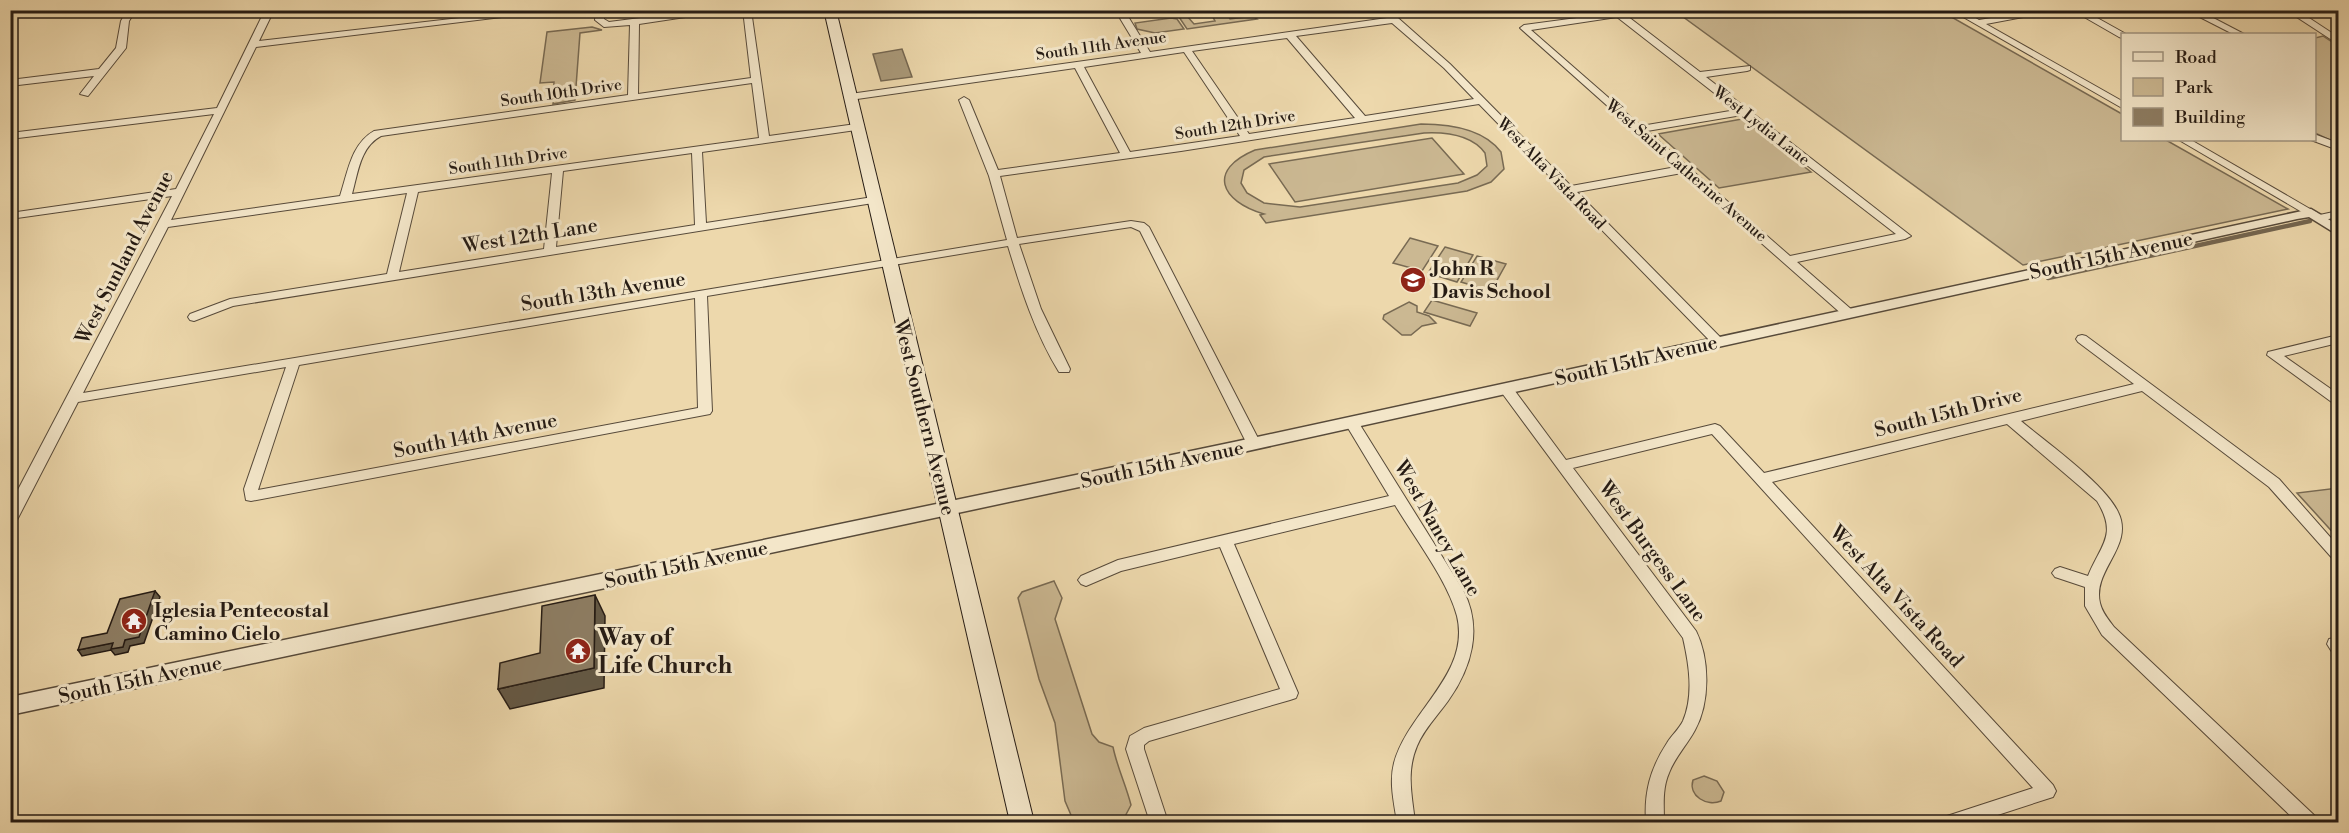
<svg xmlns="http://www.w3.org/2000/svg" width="2349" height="833" font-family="'Libre Bodoni',serif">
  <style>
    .green { fill: #cbb892; stroke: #786a53; stroke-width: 1.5; fill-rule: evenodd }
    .water { fill: #a99878; stroke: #746650; stroke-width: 1.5 }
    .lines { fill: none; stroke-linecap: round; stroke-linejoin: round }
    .stream { stroke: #746650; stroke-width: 4.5 }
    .minor-casing { stroke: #574a3a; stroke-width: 2 }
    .tertiary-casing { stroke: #574a3a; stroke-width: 3 }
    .secondary-casing { stroke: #251b14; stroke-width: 2 }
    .minor { fill: #f3e6c9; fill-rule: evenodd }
    .tertiary { fill: #f3e6c9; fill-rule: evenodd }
    .secondary { fill: #f3e6c9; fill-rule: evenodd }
    .shaded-wall { fill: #635845; stroke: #251b14; stroke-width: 1.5 }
    .building { fill: #8d7d63; stroke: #251b14; stroke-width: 1.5 }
    .labels { text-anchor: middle; stroke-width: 6; stroke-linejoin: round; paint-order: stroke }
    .far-street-label { font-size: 16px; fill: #251b14; stroke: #f3e6c9 }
    .street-label { font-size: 20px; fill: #251b14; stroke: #f3e6c9 }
    .poi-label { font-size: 20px; font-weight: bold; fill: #251b14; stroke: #f3e6c9; text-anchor: start }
    .near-poi-label { font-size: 24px; font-weight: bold; fill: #251b14; stroke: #f3e6c9; text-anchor: start }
  </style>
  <rect width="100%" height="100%" fill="#edd8ac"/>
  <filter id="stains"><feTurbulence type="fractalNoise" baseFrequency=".00333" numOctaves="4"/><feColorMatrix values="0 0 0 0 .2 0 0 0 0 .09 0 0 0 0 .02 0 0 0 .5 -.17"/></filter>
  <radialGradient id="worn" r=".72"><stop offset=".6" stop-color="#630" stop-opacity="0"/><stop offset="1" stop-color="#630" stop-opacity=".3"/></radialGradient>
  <g class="green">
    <polygon points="1220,10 1226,12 1230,19 1253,16 1257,19 1187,29 1179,17 1187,16 1194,24 1215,21 1211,14 1205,11"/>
    <polygon points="1675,11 1941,11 2122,114 2122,140 2166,140 2288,209 2023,265"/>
    <polygon points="1171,18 1177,19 1184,29 1155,33 1137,29 1135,23"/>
    <polygon points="592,27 602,30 580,33 575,100 553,104 554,82 540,83 547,32"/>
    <polygon points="2323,36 2338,46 2338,144 2315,133 2315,38"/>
    <polygon points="1742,119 1744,120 1811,172 1719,188 1658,134"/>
    <path d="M1421,124C1449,124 1483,128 1501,152L1504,169L1491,182L1467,191L1266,223L1260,215L1264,214C1220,201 1207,170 1255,150ZM1424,133C1445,132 1471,134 1485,153L1487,166L1477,175L1458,183L1300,207L1264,203L1247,193L1241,183L1244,170L1264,157Z"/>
    <polygon points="1432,138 1464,174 1295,202 1269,164"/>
    <polygon points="1410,238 1438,246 1422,271 1393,263"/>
    <polygon points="1445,247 1473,255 1457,282 1428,273"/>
    <polygon points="1477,256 1506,264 1491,291 1461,282"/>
    <polygon points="1432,300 1477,313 1470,326 1424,312"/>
    <polygon points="1409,302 1417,306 1417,312 1429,316 1436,323 1422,326 1411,335 1402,335 1383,319 1384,315"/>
    <polygon points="2338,488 2338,538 2297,493"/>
    <path d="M1054,581L1062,598L1055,619L1092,734L1099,742L1113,747C1117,767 1126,785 1131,805L1122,822H1074L1065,801L1055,723L1039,679L1018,598L1022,592Z"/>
    <path d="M1704,776L1717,781L1724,792L1721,801C1707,807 1688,796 1693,780Z"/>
  </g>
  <polygon class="water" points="902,49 912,77 881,81 873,54"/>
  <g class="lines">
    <polyline class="stream" points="2048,278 2310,221"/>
    <g class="minor-casing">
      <g id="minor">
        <polygon points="20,10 10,21 11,10"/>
        <polygon points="127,10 136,10 129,21 126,48 88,96 80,94 94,76 10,86 10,80 99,69 116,48 121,21"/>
        <path d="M265,10H274L259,41L529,10H560L256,47L171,220L340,196C348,172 351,144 374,131L628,95L630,25L604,27L595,20L596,10H604V19L609,22L703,10H732L639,24L638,94L751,78L743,10H751L769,136L856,124L861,127L856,130L702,152L706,223L873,197L878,200L873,203L233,306L194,321L190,320L188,317L190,314L230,299L387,274L407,193L168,227L83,393L1007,240L989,176L959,100L964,97L969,100L998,170L1120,153L1075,68L850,100L845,97L850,94L1141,53L1115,10H1124L1150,52L1387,18L1379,10H1389L1450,64L1571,186L1676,167L1520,28L1524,25L1622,12L1700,72L1750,66V70L1747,71L1706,77L1911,236L1905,239L1797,262L1852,310L1854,313L1852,316H1844L1682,173L1577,192L1721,338L1723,341L1717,345L1713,344L1479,104L1181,151L1000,176L1017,238L1131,221L1144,223L1149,227L1261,444L1259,447H1249L1247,444L1140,231L1131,227L1019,244L1041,309L1070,369L1069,372H1059C1035,333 1021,289 1008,246L707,296L712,411L710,414L251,501L246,500L244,489L286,367L78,402L17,520L15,524L10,525V505L172,196L10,219V213L176,189L214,114L10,139V133L217,108ZM1617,17L1736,110L1641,126L1531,30ZM1392,23L1444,68L1474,99L1365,116L1296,36ZM1287,38L1355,118L1249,134L1192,51ZM1184,52L1240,136L1130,152L1084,67ZM752,83L759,138L352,194C358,173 360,147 381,136ZM1742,115L1896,234L1790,256L1647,131ZM692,153L695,225L556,247L563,171ZM552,173L544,249L399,272L418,192ZM695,298L698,408L258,490L299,365Z"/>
        <polygon points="1951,10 1962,10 1979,20 2038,10 2061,10 1986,24 2122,101 2122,108"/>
        <polygon points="2072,10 2083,10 2126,34 2122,34 2122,38 2119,37"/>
        <polygon points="2186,10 2198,10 2244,34 2233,34"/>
        <polygon points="2286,10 2297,10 2338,37 2338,44"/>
        <polygon points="2314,134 2338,143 2338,150 2311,140 2314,140"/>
        <polygon points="2179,140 2191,140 2317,213 2315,215 2307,215"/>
        <polygon points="2338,211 2338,217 2319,221 2313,218 2315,216"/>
        <path d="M2082,335L2086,336L2279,479L2338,546V561L2333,559L2269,487L2142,391L2021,421C2046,442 2105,484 2118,512C2135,546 2092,570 2100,603C2102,612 2108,619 2114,627L2315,816L2318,822H2297L2102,635L2085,606V587L2055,577L2052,573L2055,569L2060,567L2088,576C2101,544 2118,535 2097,501L2007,424L1772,482L2053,785L2056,791L2053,797L1976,822H1944L1947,816L2033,788L1712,434L1573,468L1696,631C1710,659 1710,703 1695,730C1687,745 1675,757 1669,773C1662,789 1664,806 1664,822H1646C1644,793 1650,769 1667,743C1671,736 1679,729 1683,721C1694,695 1689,664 1683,638L1502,393L1500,390L1502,387H1512L1566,460L1715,424L1720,426L1764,473L2134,384L2078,342L2076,339L2078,336Z"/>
        <polygon points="2338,335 2338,343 2284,356 2338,394 2338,404 2333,403 2267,355 2268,352"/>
        <path d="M1352,418L1357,420L1463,590C1483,628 1472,667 1448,701C1438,715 1424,729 1417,746C1406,772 1412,796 1415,822H1397C1394,803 1389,782 1394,763C1408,711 1471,674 1457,616C1448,581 1414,537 1395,505L1234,544L1298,693L1296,698L1290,700L1149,741L1144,745V749L1168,822H1150L1126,749L1130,736L1144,728L1280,689L1220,547L1121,571L1086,586L1081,584L1078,580L1081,576L1118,560L1389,496L1345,423Z"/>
        <polygon points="2338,637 2338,653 2332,652 2327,644 2329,639"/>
      </g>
    </g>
    <g class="tertiary-casing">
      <polygon id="tertiary" points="2311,209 2338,225 2338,235 2309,217 2297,219 1234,454 10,715 10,697 1234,442"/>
    </g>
    <g class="secondary-casing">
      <polygon id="secondary" points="824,10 836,10 1034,822 1010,822"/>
    </g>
    <use href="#minor" class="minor"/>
    <use href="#tertiary" class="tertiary"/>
    <use href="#secondary" class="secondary"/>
  </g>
  <g class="shaded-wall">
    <polygon points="155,591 160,597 144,643 130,646 128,652 115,655 111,650 82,656 78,650 125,640"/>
    <polygon points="595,595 605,616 604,688 510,709 498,689 594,668"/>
  </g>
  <g class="building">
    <polygon points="155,591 139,637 125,640 123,647 111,649 113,643 78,650 82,638 107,633 120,599"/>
    <polygon points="595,595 594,668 498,689 500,663 540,653 542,606"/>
  </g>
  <defs>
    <g id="school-disc" transform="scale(1.35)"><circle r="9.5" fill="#8f2418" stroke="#f3e6c9"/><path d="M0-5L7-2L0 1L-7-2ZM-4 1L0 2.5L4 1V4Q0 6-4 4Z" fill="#fff"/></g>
    <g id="temple-disc" transform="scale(1.35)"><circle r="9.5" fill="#8f2418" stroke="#f3e6c9"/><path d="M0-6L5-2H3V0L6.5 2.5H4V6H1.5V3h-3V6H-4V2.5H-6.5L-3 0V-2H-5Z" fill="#fff"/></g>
  </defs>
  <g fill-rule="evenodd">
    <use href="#school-disc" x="1413" y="280"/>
    <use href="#temple-disc" x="134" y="621"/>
    <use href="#temple-disc" x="578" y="651"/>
  </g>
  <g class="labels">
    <g class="far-street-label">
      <text transform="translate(1101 45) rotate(-8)" y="6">South 11th Avenue</text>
      <text transform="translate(561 92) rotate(-8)" y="6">South 10th Drive</text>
      <text transform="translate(1235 124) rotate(-9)" y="6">South 12th Drive</text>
      <text transform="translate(1762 125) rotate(38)" y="6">West Lydia Lane</text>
      <text transform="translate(508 160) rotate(-8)" y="6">South 11th Drive</text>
      <text transform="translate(1687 170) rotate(41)" y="6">West Saint Catherine Avenue</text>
      <text transform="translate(1552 173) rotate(46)" y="6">West Alta Vista Road</text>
    </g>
    <g class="street-label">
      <text transform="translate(530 235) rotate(-9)" y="7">West 12th Lane</text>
      <text transform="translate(2111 255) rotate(-12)" y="7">South 15th Avenue</text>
      <text transform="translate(124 257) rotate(-63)" y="7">West Sunland Avenue</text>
      <text transform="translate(603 291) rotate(-9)" y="7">South 13th Avenue</text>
      <text transform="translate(1636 360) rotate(-13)" y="7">South 15th Avenue</text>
      <text transform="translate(1948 412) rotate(-14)" y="7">South 15th Drive</text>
      <text transform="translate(925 417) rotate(76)" y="7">West Southern Avenue</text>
      <text transform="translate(475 435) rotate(-11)" y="7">South 14th Avenue</text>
      <text transform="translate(1162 464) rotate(-12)" y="7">South 15th Avenue</text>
      <text transform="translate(1438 528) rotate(60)" y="7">West Nancy Lane</text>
      <text transform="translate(1653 551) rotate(54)" y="7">West Burgess Lane</text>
      <text transform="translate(686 564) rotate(-12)" y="7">South 15th Avenue</text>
      <text transform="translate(1897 596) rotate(47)" y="7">West Alta Vista Road</text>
      <text transform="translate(140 679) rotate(-12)" y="7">South 15th Avenue</text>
    </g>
    <g class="poi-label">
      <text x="1432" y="275">John R<tspan x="1432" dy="23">Davis School</tspan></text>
      <text x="154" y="617">Iglesia Pentecostal<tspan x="154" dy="23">Camino Cielo</tspan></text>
    </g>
    <g class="near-poi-label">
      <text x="598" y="645">Way of<tspan x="598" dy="28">Life Church</tspan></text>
    </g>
  </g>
  <rect width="2349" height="833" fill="none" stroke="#edd8ac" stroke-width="36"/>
  <rect x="12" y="12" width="2325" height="809" fill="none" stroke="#251b14" stroke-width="3"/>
  <rect x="18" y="18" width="2313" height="797" fill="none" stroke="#251b14" stroke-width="1.5"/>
  <rect x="2121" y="33" width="195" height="108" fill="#f3e6c9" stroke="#a19581" stroke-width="1.5"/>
  <rect x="2133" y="52" width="30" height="9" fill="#f3e6c9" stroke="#a19581" stroke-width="1.5"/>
  <text x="2175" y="63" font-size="18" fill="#251b14">Road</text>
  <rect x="2133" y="78" width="30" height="18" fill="#cbb892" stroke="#a19581" stroke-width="1.5"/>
  <text x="2175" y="93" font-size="18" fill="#251b14">Park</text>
  <rect x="2133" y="108" width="30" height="18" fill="#8d7d63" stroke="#a19581" stroke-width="1.5"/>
  <text x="2175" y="123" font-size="18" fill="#251b14">Building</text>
  <rect width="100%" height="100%" filter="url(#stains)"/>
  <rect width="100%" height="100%" fill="url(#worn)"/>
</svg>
